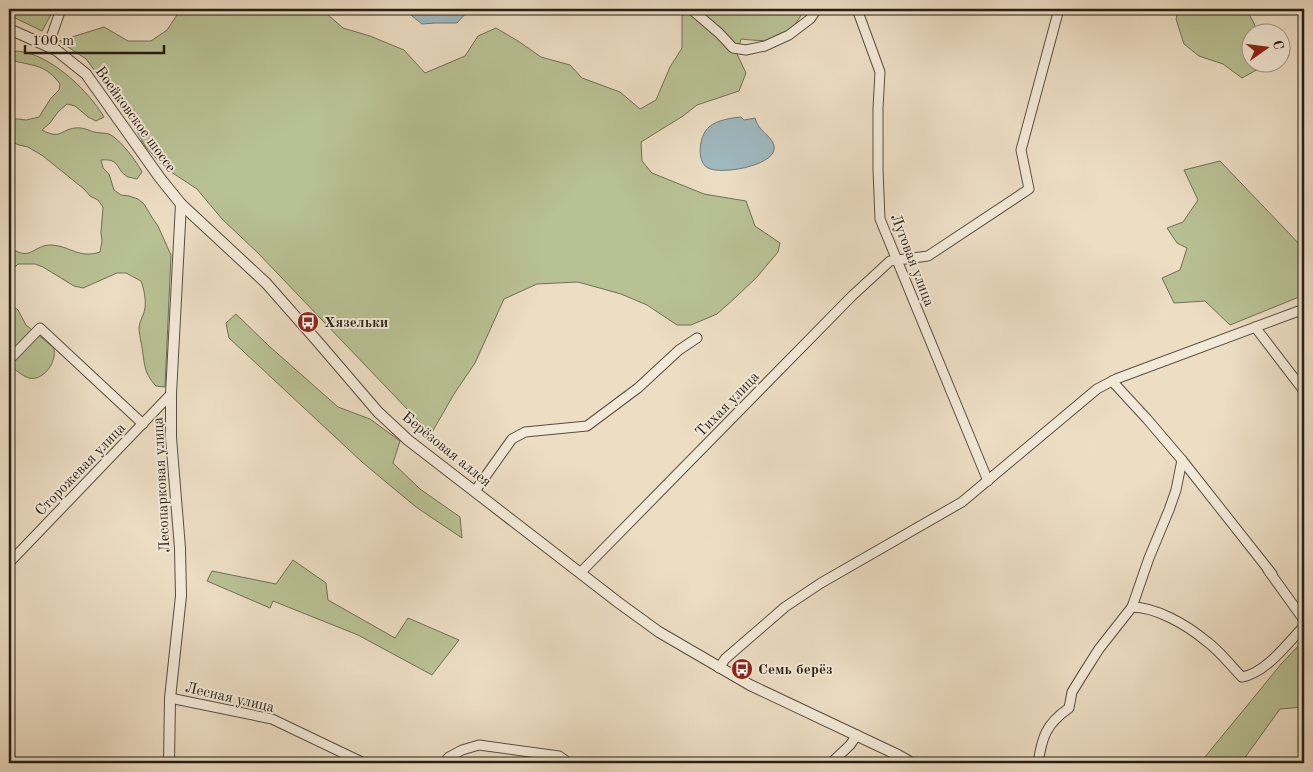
<svg xmlns="http://www.w3.org/2000/svg" width="1313" height="772" font-family="'Old Standard TT',serif">
  <style>
    .green { fill: #b8c194; stroke: #6f7054 }
    .water { fill: #9fb8bf; stroke: #6f7a7b }
    .lines { fill: none; stroke-linecap: round; stroke-linejoin: round }
    .minor-casing { stroke: #584e40; stroke-width: 11 }
    .tertiary-casing { stroke: #584e40; stroke-width: 12 }
    .minor { stroke: #f3e9d8; stroke-width: 9 }
    .tertiary { stroke: #f3e9d8; stroke-width: 10 }
    .labels { text-anchor: middle; stroke-width: 4; stroke-linejoin: round; paint-order: stroke }
    .street-label { font-size: 15px; fill: #261e14; stroke: #f3e9d8 }
    .poi-label { font-size: 15px; font-weight: bold; fill: #261e14; stroke: #f3e9d8; text-anchor: start }
  </style>
  <rect width="100%" height="100%" fill="#ecddc3"/>
  <filter id="stains"><feTurbulence type="fractalNoise" baseFrequency=".004" numOctaves="4"/><feColorMatrix values="0 0 0 0 .2 0 0 0 0 .09 0 0 0 0 .02 0 0 0 .5 -.17"/></filter>
  <radialGradient id="worn" r=".72"><stop offset=".6" stop-color="#630" stop-opacity="0"/><stop offset="1" stop-color="#630" stop-opacity=".3"/></radialGradient>
  <g class="green">
    <polygon points="9,9 54,9 42,31 9,15"/>
    <path d="M181,9H324L328,15L343,28L370,36L404,50L425,73L465,56L478,36L496,28L518,41L541,57L570,65L582,78L620,92L640,109L656,100L670,67L682,48V9H805C786,41 777,43 741,39L737,54L746,73L739,91L697,105L683,116L641,142L642,161L652,173L704,194L746,201L755,226L780,243L778,252L757,277L736,297L717,314L691,325H677L647,305L621,294L578,282L537,284L504,299L475,363L454,394L431,434L258,253L222,219L197,189L165,168L145,146L128,115L86,59L59,41L104,27L128,41H151L167,30Z"/>
    <polygon points="1179,9 1246,9 1254,23 1257,32 1250,32 1250,62 1262,63 1260,68 1242,78 1223,64 1199,56 1184,44 1176,19"/>
    <path d="M17,51C49,53 88,90 104,117L96,121L88,117L75,106L67,104L58,112L50,123L42,130C61,140 60,130 75,128C82,127 88,130 94,132C99,133 105,133 109,134C120,139 137,162 142,172L137,179C134,178 131,178 128,177C115,170 121,158 101,160L103,168L109,174L114,190L121,195L129,196L138,199L144,204L153,219L158,226L171,255L165,387L156,386C142,371 145,361 141,342C140,337 139,332 139,327C140,320 144,315 145,308C146,299 144,289 141,281L126,273H117L83,288L74,286L43,267L35,264H18L9,273V252L12,249C32,261 33,245 51,245C71,246 78,259 100,252L102,241L101,233L103,207L98,200L90,196L84,189L43,156L28,147L19,145L9,141V118L26,120L39,117L51,98L59,90L60,84C46,65 35,66 14,61L9,54Z"/>
    <polygon points="1220,161 1304,249 1304,295 1230,325 1205,301 1174,303 1162,278 1180,270 1187,248 1177,243 1167,228 1183,222 1198,200 1184,170"/>
    <path d="M9,303L18,310L26,325L54,348C54,351 55,354 54,356C53,367 41,381 29,378C22,376 15,369 9,365Z"/>
    <polygon points="236,314 269,346 338,407 370,419 400,441 393,463 420,489 460,517 462,538 416,507 362,462 229,338 226,323"/>
    <polygon points="293,560 326,583 328,600 395,638 408,618 459,640 432,675 358,635 273,601 270,608 207,581 212,571 276,584"/>
    <polygon points="1304,640 1304,707 1280,709 1241,763 1200,763 1282,663"/>
  </g>
  <g class="water">
    <polygon points="409,9 470,9 457,23 436,23 422,24 412,16"/>
    <path d="M741,117L744,120L755,118C756,122 758,125 760,128C765,134 776,141 774,150C771,166 721,175 708,168C696,162 699,135 709,127C717,120 731,118 741,117Z"/>
  </g>
  <g class="lines">
    <g class="minor-casing">
      <g id="minor">
        <polyline points="691,9 719,33 733,48 746,50 765,46 789,35 810,19 817,9"/>
        <polyline points="857,9 880,72 878,108 878,170 880,219 988,481"/>
        <polyline points="48,46 61,9"/>
        <polyline points="1255,327 1304,391"/>
        <polyline points="9,360 40,328 143,424"/>
        <polyline points="1112,381 1147,419 1182,460 1272,574"/>
        <polyline points="475,491 512,439 525,432 587,426 638,388 679,350 697,338"/>
        <polyline points="9,563 171,394"/>
        <polyline points="1268,570 1304,620"/>
        <polyline points="581,572 852,296 890,261 928,256 1029,189 1021,150 1059,9"/>
        <path d="M1132,607C1156,607 1187,625 1206,641C1219,650 1231,666 1242,677C1266,673 1288,643 1304,626"/>
        <polyline points="719,668 725,659 785,607 821,583 962,502 1097,389 1116,379 1304,309"/>
        <polyline points="170,698 272,719 364,763"/>
        <polyline points="444,763 449,757 462,750 479,745 559,756 569,763"/>
        <polyline points="831,763 850,745 857,735"/>
        <path d="M1038,763C1042,737 1046,724 1069,708L1072,692L1085,671L1099,649L1132,607L1149,558L1169,510L1176,490L1182,460"/>
      </g>
    </g>
    <g class="tertiary-casing">
      <g id="tertiary">
        <polyline points="9,29 56,50 86,74 160,178 181,204 266,283 318,342 378,412 408,440 619,603 659,632 750,685 898,755 912,763"/>
        <polyline points="169,763 170,698 181,596 180,548 171,438 171,394 181,204"/>
      </g>
    </g>
    <use href="#minor" class="minor"/>
    <use href="#tertiary" class="tertiary"/>
  </g>
  <defs>
    <g id="bus-disc" transform="scale(1.125)"><circle r="9.5" fill="#8f2418" stroke="#f3e9d8"/><path d="M-5-6H5V4H4V6H2V4H-2V6H-4V4H-5ZM-3.5-4V0h7V-4ZM-3.5 1.2v1.5H-2V1.2ZM2 1.2v1.5H3.5V1.2Z" fill="#fff"/></g>
  </defs>
  <g fill-rule="evenodd">
    <use href="#bus-disc" x="308" y="322"/>
    <use href="#bus-disc" x="742" y="669"/>
  </g>
  <g class="labels">
    <g class="street-label">
      <text transform="translate(136 119) rotate(54)" y="5">Воейковское шоссе</text>
      <text transform="translate(913 260) rotate(69)" y="5">Луговая улица</text>
      <text transform="translate(727 404) rotate(-46)" y="5">Тихая улица</text>
      <text transform="translate(447 449) rotate(39)" y="5">Берёзовая аллея</text>
      <text transform="translate(80 469) rotate(-46)" y="5">Сторожевая улица</text>
      <text transform="translate(161 485) rotate(-93)" y="5">Лесопарковая улица</text>
      <text transform="translate(230 697) rotate(13)" y="5">Лесная улица</text>
    </g>
    <g class="poi-label">
      <text x="324" y="327">Хязельки</text>
      <text x="758" y="674">Семь берёз</text>
    </g>
  </g>
  <rect width="1313" height="772" fill="none" stroke="#ecddc3" stroke-width="30"/>
  <rect x="10" y="10" width="1293" height="752" fill="none" stroke="#261e14" stroke-width="2.5"/>
  <rect x="15" y="15" width="1283" height="742" fill="none" stroke="#261e14"/>
  <g transform="translate(1266 48) rotate(76)"><circle r="24" fill="#f3e9d8" stroke="#a1988a"/>
  <path d="M0-4L9 19L0 12L-9 19Z" fill="#8f2418"/>
  <text y="-8" font-size="14" font-weight="bold" text-anchor="middle" fill="#261e14">С</text>
  </g>
  <path d="M25 45v8h139v-8" fill="none" stroke="#261e14" stroke-width="2.5"/>
  <text x="32" y="45" font-size="15" fill="#261e14" stroke="#f3e9d8" stroke-width="4" paint-order="stroke">100 m</text>
  <rect width="100%" height="100%" filter="url(#stains)"/>
  <rect width="100%" height="100%" fill="url(#worn)"/>
</svg>
